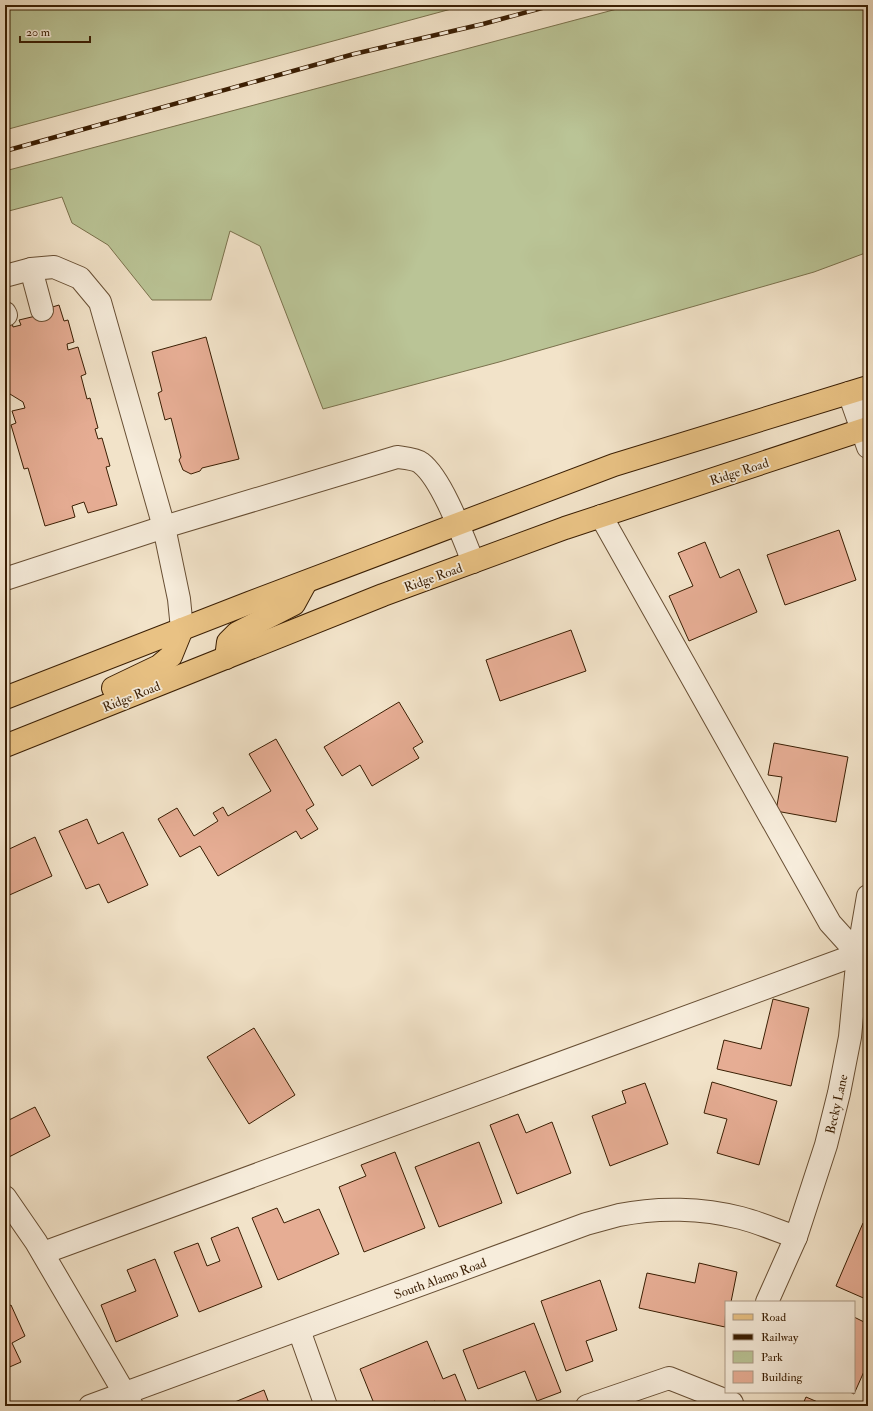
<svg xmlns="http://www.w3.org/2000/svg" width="873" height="1411" font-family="'IM FELL Double Pica',serif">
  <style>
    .green { fill: #bac496; stroke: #7a714c }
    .building { fill: #e6ad94; stroke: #3a1e03 }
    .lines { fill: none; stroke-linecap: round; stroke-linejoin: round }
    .minor-casing { stroke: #684f34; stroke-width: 24 }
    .major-casing { stroke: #3a1e03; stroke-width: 24 }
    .minor { stroke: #f7eddc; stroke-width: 22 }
    .major { stroke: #e9c284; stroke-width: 22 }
    .rail-casing { stroke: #3a1e03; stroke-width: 4.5 }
    .rail { stroke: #f7eddc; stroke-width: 3; stroke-dasharray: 9; stroke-linecap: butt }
    .labels { text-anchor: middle; stroke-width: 3.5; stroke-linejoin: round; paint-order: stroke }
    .street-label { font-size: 13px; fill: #3a1e03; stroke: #f7eddc }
  </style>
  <rect width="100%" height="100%" fill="#f2e3c9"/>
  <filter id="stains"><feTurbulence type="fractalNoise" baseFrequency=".005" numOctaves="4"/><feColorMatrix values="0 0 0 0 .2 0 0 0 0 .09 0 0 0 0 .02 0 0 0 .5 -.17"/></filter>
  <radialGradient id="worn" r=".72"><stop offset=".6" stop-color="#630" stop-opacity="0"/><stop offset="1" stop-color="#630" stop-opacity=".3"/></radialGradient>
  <g class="green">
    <polygon points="5,5 466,5 5,130"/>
    <polygon points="632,5 868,5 868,252 814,272 499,362 323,409 260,246 230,231 211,300 152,300 108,245 72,223 62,197 5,212 5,171"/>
  </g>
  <g class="building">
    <polygon points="59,305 64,321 68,320 74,342 67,344 68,350 78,347 86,374 81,376 87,399 90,398 98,428 95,429 98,439 102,438 110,466 106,467 117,505 88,513 84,502 72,506 75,517 45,526 28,468 24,469 11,425 16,423 12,411 25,408 23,402 5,391 5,316 10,314 13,327 21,325 19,320 40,315 39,311"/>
    <polygon points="206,337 239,459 202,468 200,471 191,474 183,470 179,460 181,457 171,418 165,420 158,393 162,391 152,352"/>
    <polygon points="839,530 856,580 785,605 767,555"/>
    <polygon points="705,542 720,578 739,569 757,612 689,641 669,596 693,586 678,553"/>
    <polygon points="571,630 586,671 500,701 486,660"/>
    <polygon points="399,702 423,742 413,748 419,758 372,786 360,765 342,776 324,747"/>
    <polygon points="276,739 314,805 306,810 318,829 301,839 296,831 218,876 200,846 180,857 158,819 177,808 194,836 218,821 213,813 223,807 228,816 271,791 249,754"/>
    <polygon points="774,743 848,757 836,822 776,811 782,777 768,775"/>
    <polygon points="87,819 98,844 123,832 148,885 108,903 99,884 86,889 59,831"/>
    <polygon points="35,837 52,876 5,897 5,851"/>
    <polygon points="773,999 809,1008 791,1086 717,1069 724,1040 761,1049"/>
    <polygon points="254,1028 295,1095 249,1124 207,1057"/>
    <polygon points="712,1082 777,1101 759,1165 717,1153 727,1119 704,1113"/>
    <polygon points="645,1083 668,1144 610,1166 592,1116 626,1103 622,1091"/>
    <polygon points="35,1107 50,1136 5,1159 5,1122"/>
    <polygon points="518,1114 526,1133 552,1122 571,1173 517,1194 490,1125"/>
    <polygon points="479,1142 502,1203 439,1227 415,1167"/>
    <polygon points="395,1152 425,1228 364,1252 339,1187 366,1176 361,1165"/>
    <polygon points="277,1208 284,1223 319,1209 339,1254 278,1280 252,1218"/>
    <polygon points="863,1223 868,1225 868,1300 836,1286"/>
    <polygon points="238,1227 262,1287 199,1312 174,1252 198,1243 207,1266 220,1261 211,1238"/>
    <polygon points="155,1259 178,1316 116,1342 101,1305 136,1291 127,1270"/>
    <polygon points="699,1263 737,1272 731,1302 726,1302 725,1327 639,1308 647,1273 695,1283"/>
    <polygon points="600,1280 617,1330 586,1341 593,1361 566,1371 541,1301"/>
    <polygon points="11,1305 25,1336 12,1343 21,1362 5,1369 5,1308"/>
    <polygon points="854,1317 868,1324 868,1368 866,1367 854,1394 850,1392 854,1392"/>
    <polygon points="534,1323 561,1392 537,1401 525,1371 478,1389 463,1350"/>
    <polygon points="427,1341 443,1379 455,1374 468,1406 437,1406 435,1401 423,1406 375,1406 360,1369"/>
    <polygon points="264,1390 270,1406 225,1406"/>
    <polygon points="806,1397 827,1406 802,1406"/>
  </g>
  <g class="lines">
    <g class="minor-casing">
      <g id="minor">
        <polyline points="31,269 42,310"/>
        <polyline points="5,276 31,269 54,267 80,278 100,302 164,527 179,599 182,629"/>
        <polyline points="5,313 6,315"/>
        <polyline points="849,393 868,447"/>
        <path d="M5,579L164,527L397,457C404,458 416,459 421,463C442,479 463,537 473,562"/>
        <polyline points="5,1197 36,1242 132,1406"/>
        <polyline points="43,1253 858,954 830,923 601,516"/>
        <polyline points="767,1302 796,1237 826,1145 839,1093 850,1037 858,954 868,896"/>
        <polyline points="299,1330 326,1406"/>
        <path d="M90,1406L586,1224C597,1221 608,1218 619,1215C658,1207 702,1208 741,1218C760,1223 778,1231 796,1237"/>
        <polyline points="587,1406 669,1378 732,1403"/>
      </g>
    </g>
    <g class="major-casing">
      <g id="major">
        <polyline points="226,658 228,642 237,633 294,604 306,582"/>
        <polyline points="113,688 159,666 171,656 182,629"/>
        <polyline points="5,698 249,603 614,465 868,387"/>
        <polyline points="5,746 383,595 565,528 868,428"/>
      </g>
    </g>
    <use href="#minor" class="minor"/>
    <use href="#major" class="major"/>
    <g class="rail-casing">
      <polyline id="rail" points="5,151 354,54 483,24 553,5"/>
    </g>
    <use href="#rail" class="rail"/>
  </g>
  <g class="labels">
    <g class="street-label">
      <text transform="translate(739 471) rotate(-18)" y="5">Ridge Road</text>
      <text transform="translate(433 577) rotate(-20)" y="5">Ridge Road</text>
      <text transform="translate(131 696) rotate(-22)" y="5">Ridge Road</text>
      <text transform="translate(836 1104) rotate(-77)" y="5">Becky Lane</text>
      <text transform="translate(440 1278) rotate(-20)" y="5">South Alamo Road</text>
    </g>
  </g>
  <rect width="873" height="1411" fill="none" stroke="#f2e3c9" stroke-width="20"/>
  <rect x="6" y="6" width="861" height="1399" fill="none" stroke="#3a1e03" stroke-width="2"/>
  <rect x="10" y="10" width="853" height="1391" fill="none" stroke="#3a1e03"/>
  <rect x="725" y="1301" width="130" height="92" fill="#f7eddc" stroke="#ab9a85"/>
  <rect x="733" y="1314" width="20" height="6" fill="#e9c284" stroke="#ab9a85"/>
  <text x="761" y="1321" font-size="12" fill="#3a1e03">Road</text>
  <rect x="733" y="1334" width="20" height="6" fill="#3a1e03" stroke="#ab9a85"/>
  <text x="761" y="1341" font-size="12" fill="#3a1e03">Railway</text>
  <rect x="733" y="1351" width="20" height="12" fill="#bac496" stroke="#ab9a85"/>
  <text x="761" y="1361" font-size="12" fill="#3a1e03">Park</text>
  <rect x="733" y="1371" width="20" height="12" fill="#e6ad94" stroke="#ab9a85"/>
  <text x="761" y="1381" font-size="12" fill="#3a1e03">Building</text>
  <path d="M20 36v6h70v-6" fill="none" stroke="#3a1e03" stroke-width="2"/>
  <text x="26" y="36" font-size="12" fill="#3a1e03" stroke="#f7eddc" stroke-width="3" paint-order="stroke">20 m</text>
  <rect width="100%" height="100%" filter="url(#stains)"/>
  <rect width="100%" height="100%" fill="url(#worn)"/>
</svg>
